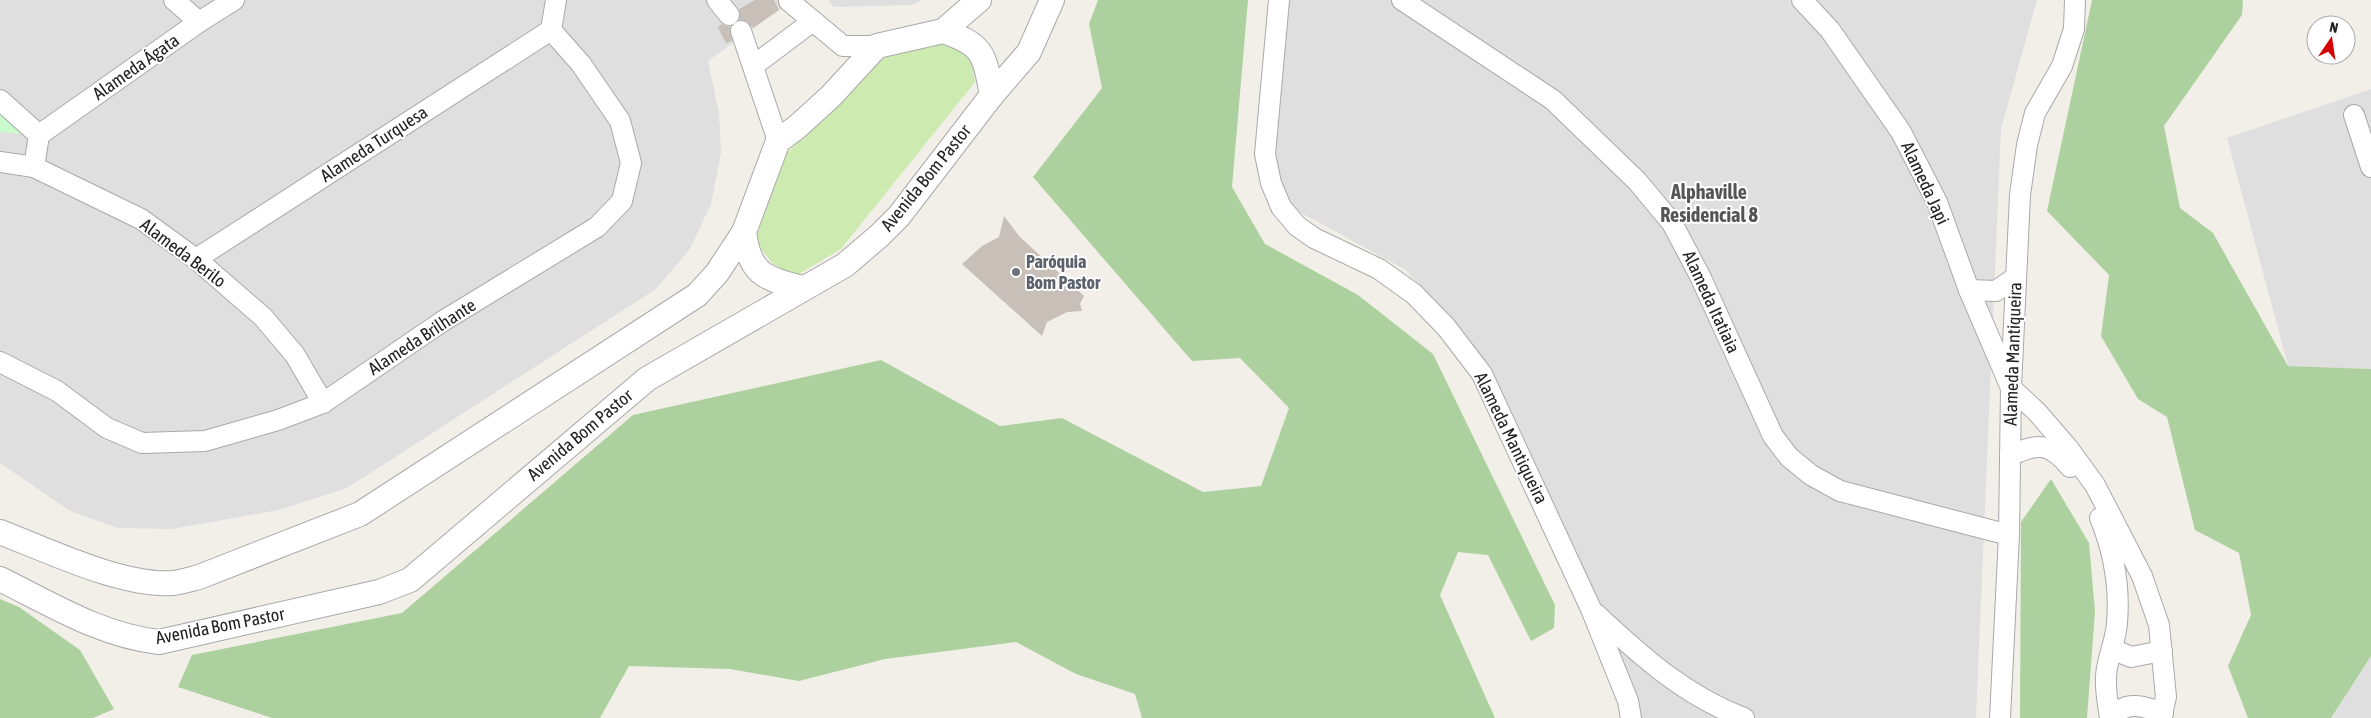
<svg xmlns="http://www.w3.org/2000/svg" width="2371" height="718" font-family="'Asap Condensed',sans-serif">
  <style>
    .residential { fill: #e0dfdf }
    .grass { fill: #cdebb0 }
    .forest { fill: #add19e }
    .park { fill: #c8facc }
    .building { fill: #c7bfb8 }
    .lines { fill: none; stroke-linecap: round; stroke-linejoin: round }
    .minor-casing { stroke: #a9a9a9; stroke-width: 22 }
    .tertiary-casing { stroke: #a9a9a9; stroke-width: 26 }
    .minor { stroke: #fff; stroke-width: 20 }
    .tertiary { stroke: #fff; stroke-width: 24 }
    .worship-dot { fill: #6b7280; stroke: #fff; stroke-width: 2 }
    .labels { text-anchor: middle; stroke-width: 4; stroke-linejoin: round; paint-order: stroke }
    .street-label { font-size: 18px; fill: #222; stroke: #fff }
    .worship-label { font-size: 18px; font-weight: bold; fill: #5b616d; stroke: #fff; text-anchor: start }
    .quarter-label { font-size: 20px; font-weight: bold; fill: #555; stroke: #fff }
  </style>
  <rect width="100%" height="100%" fill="#f2efe9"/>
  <g class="residential">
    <polygon points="0,0 793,0 708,61 719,113 721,153 711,204 690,249 656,289 347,488 279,510 172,529 118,528 70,511 0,463"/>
    <polygon points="828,0 923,0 911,5 834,7"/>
    <polygon points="1284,0 2037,0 2001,129 1976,718 1642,718 1490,366 1406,270 1294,209 1271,163"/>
    <polygon points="2371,89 2371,369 2288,366 2227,138"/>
    <polygon points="2371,656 2371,718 2331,718"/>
  </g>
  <path class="grass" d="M953,41C970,54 972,61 975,82L841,249L794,277L772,263L751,236L783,157L883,56Z"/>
  <g class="forest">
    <polygon points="1098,0 1248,0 1232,187 1265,244 1358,295 1433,354 1555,605 1554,628 1531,641 1488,555 1458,552 1440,595 1495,718 1142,718 1135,694 1076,674 1016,642 885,659 799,681 730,669 629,666 600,718 272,718 178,687 192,655 402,613 633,415 881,360 1000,426 1062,418 1203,492 1261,486 1289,408 1240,358 1192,361 1033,177 1102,88 1089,24"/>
    <polygon points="2092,0 2243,0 2242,15 2164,126 2180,208 2213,233 2288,366 2371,369 2371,656 2331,718 2248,718 2228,666 2251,615 2239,553 2195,530 2167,417 2138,399 2101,336 2109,275 2047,211"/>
    <polygon points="2051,479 2089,543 2095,611 2087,718 2020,718 2021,522"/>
    <polygon points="0,599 19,607 80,650 114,709 93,718 0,718"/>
  </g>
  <polygon class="park" points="0,115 21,134 0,132"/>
  <g class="building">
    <polygon points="755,0 774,0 779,10 753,28 748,22 740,20 739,9"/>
    <polygon points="721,24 730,27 732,41 726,43 718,28"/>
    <polygon points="1004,216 1020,237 1084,296 1080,304 1082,311 1067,312 1047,322 1042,336 962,264 982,246 999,237"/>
  </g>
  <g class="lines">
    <g class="minor-casing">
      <g id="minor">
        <polyline points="174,0 199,22"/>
        <polyline points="717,0 729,15"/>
        <polyline points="1279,0 1265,154 1271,183 1281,207 1297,226 1314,238 1379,269 1414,294 1446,327 1482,374 1591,609 1628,701 1631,718"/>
        <polyline points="1402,0 1553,100 1637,181 1672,223 1700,276 1773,436 1789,457 1811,475 1840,491 2009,535"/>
        <polyline points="1802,0 1830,30 1901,132 1937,202 1969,290 2011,388 2037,412 2068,448 2095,485 2142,576 2159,625 2166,697 2161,718"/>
        <polyline points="789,1 843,46 877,46"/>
        <polyline points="741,31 778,141"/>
        <polyline points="753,66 813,21"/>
        <polyline points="0,100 39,135 34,167"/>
        <polyline points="2354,115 2371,167"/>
        <polyline points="39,135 199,22 234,0"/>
        <polyline points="0,162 34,167 141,219 196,259 263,317 295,355 323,403"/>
        <polyline points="196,259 551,30"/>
        <polyline points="1969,290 1996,291 2016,277"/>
        <polyline points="0,362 57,391 107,428 142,443 205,441 278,420 323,403 443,321 597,227 622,201 631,163 620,121 581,64 551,30 556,0"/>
        <path d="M2010,456C2038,442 2050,443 2070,467"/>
        <path d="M2100,518C2114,552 2120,587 2117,623C2116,641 2107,658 2106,676C2105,690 2108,704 2110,718"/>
        <path d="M1596,614C1641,656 1685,696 1744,718"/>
        <polyline points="2112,649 2131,657 2162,651"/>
        <polyline points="2000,718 2009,535 2011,388 2020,195 2027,145 2035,113 2062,66 2074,29 2075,0"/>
        <path d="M2113,718C2124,699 2146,707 2163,713"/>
      </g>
    </g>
    <g class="tertiary-casing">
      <g id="tertiary">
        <path d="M943,31C984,45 984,54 992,95"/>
        <path d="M744,232C749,273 764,279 802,288"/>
        <path d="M0,532C47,550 123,587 173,583C182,582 191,579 199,577L360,514L697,295L717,273L744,232L778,141L797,127L831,96L877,46L943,31L979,0"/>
        <path d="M0,579C51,604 102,636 159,642L379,592L410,580L647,379L845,265L879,236L899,216L992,95L1029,52L1052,0"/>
      </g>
    </g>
    <use href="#minor" class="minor"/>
    <use href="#tertiary" class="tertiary"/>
  </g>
  <circle class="worship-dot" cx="1016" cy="272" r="5"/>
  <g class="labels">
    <g class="street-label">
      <text transform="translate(136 67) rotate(-35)" y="6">Alameda Ágata</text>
      <text transform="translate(374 144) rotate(-33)" y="6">Alameda Turquesa</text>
      <text transform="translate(926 178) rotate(-51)" y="6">Avenida Bom Pastor</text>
      <text transform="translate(1925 183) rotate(65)" y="6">Alameda Japi</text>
      <text transform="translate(183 253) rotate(37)" y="6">Alameda Berilo</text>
      <text transform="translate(1711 302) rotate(65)" y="6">Alameda Itatiaia</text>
      <text transform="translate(422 337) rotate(-33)" y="6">Alameda Brilhante</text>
      <text transform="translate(2013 354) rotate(-88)" y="6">Alameda Mantiqueira</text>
      <text transform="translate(580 435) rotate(-40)" y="6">Avenida Bom Pastor</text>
      <text transform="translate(1511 438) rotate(64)" y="6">Alameda Mantiqueira</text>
      <text transform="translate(220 626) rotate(-11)" y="6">Avenida Bom Pastor</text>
    </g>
    <g class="worship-label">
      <text x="1026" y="268">Paróquia<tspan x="1026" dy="21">Bom Pastor</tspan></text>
    </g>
    <g class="quarter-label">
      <text x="1709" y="199">Alphaville<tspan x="1709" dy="23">Residencial 8</tspan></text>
    </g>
  </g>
  <g transform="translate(2331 40) rotate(13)"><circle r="24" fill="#ffffff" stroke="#a7a7a7"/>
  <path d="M0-4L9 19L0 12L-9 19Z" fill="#d40000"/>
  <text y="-8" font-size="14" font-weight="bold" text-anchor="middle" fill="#222222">N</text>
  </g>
</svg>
